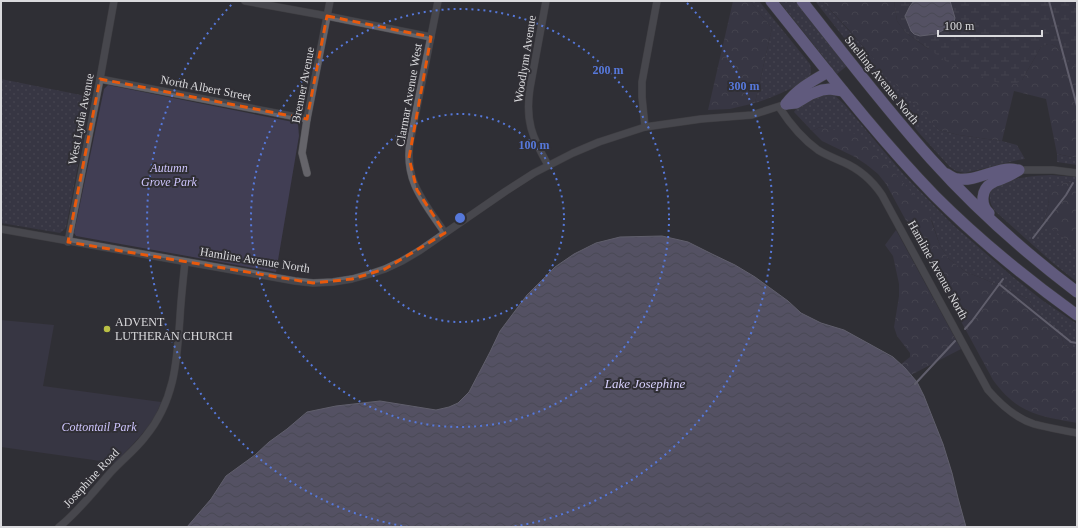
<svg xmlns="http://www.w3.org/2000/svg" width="1078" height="528" font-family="'Times New Roman',serif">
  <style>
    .grass { fill: url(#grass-dots) }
    .forest { fill: url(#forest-crowns) }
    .wetland { fill: url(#wetland-marsh) }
    .park { fill: #413e54 }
    .water { fill: url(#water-waves); stroke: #9b98af }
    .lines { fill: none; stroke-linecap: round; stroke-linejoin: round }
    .stream { stroke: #9b98af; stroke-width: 2 }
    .minor-casing { stroke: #4e4e52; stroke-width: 8 }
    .highway-casing { stroke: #4e4e52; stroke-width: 12 }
    .minor { stroke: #65646a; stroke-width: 7 }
    .highway { stroke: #9c8fd6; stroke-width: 11 }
    .marked { fill: none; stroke: #e8590c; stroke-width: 3; stroke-dasharray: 8 5; stroke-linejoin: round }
    .ring { fill: none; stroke: #5678da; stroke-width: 2; stroke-dasharray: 2 4 }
    .poi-dot { fill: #bac045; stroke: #302f35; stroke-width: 1.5 }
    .labels { text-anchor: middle; stroke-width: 4; stroke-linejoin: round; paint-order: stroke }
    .street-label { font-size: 12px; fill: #dadadd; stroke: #302f35 }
    .park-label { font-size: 12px; font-style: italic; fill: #cfc6fe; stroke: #302f35 }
    .poi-label { font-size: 12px; fill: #dadadd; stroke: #302f35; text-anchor: start }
    .water-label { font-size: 13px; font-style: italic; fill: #d8d1fe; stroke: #302f35 }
    .centre { fill: #5678da; stroke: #302f35; stroke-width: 2 }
    .ring-label { font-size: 12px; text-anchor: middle; font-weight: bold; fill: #5678da; stroke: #302f35; stroke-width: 4; stroke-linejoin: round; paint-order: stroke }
  </style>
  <defs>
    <pattern id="grass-dots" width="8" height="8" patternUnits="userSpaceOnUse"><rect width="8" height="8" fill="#413e54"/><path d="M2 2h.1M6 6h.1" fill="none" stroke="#5c596c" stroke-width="1.8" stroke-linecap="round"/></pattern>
    <pattern id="forest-crowns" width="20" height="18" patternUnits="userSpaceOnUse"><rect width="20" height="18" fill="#413e54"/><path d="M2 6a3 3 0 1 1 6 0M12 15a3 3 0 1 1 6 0" fill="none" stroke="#5c596c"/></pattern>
    <pattern id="wetland-marsh" width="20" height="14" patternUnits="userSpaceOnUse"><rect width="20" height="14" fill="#413e54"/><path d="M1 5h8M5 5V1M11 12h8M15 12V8" fill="none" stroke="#5c596c"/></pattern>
    <pattern id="water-waves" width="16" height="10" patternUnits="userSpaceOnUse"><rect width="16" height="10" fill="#807b9b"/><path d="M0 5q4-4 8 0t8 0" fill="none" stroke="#6a677c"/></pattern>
  </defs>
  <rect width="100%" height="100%" fill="#302f35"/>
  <g class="grass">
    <path d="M750,1H759L810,64C811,69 812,73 809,77C803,85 766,100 755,103L772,28Z"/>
    <polygon points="779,1 795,1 848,65 837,74"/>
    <polygon points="815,1 822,1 939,130 959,135 1002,141 1017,145 1025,159 1018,160 965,173 956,171 950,167 919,133"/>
    <polygon points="1,79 91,97 66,228 60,233 1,223"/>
    <path d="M828,94L834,95L844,104L904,175L953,225L1013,277L1042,300L1077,324V348L1075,350L1064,345L1061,334L1036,313L1028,299L984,279L966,272L949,259L940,246L932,221L833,130L820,127L812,131L794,112C799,104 820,95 828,94Z"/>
    <polygon points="1057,154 1077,158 1077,165 1057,162"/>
    <path d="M1051,175L1077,177V184L1066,182L1049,193C1049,205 1048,212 1043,222L1077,247V282L1053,263L996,212C989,203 989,199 991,187C1013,178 1028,176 1051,175Z"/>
  </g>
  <g class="forest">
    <polygon points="733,1 750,1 772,28 755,103 730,109 708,110"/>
    <polygon points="822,1 894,1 897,21 905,32 927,48 1022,80 1041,47 1048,44 1051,44 1056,46 1069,63 1075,65 1077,64 1077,158 1057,154 1046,99 1014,91 1002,141 959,135 939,130 908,98 850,31"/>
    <path d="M820,127L862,135L928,211L940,246L949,259L966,272L984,279L1028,299L1036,313L1061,334L1064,345L1075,350L1077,348V423C1038,416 1018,414 993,380L886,184L878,174L867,165L855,157L822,141L812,131Z"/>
    <path d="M1066,182L1077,184V247L1043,223C1048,212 1049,205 1049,193L1052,189Z"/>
    <polygon points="896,230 961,349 911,375 901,364 910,357 910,353 897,336 894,327 899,296 899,284 893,256 885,245"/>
  </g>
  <polygon class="wetland" points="894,1 1077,1 1077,64 1075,65 1069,64 1056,46 1051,44 1048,44 1041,47 1022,80 1017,83 1010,85 996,82 950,64 905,32 897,21"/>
  <g class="park">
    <polygon points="108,85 298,123 299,136 276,272 76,236 74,233 104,89"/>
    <path d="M1,320L54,325L43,386L161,402C154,425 131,446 115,463L1,447Z"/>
  </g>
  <g class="water">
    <polygon points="914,1 950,1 955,18 953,25 936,34 920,36 914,34 911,31 905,16 910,6"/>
    <polygon points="620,237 662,236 688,242 712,254 735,265 755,277 788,301 801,313 821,323 844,330 893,357 905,368 917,382 924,396 943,444 952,473 958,498 966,527 187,527 211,499 226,476 255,455 269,442 287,429 307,412 336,406 380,401 436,410 449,407 458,403 469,392 490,352 500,331 527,295 555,267 574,254 596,243"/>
  </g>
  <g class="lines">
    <g class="stream">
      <polyline points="1049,1 1077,106"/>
      <polyline points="1033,238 1066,195 1073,183"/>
      <polyline points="999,284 1071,342 1077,343"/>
      <polyline points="965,329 972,321 1003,279"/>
      <polyline points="915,384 955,341"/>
    </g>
    <g class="minor-casing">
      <g id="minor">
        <polyline points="245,1 327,16 431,37"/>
        <path d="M438,1L410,142C404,181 424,202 445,233"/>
        <path d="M546,1L530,88C525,121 532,137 548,165"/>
        <polyline points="100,79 307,119"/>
        <path d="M779,107C790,124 801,138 818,150C826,155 834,158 843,162C859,169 872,180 882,195L988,390C1001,405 1015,418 1034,424C1048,428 1063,430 1077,433"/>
        <polyline points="645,127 642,97 642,82 657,1"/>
        <polyline points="1019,170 1053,170 1077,173"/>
        <polyline points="307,173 302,153 307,119 330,1"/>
        <polyline points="1,229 295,281 313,283 333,282 352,279 370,274 385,269 402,261 419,251 506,191 534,173 573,153 599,142 645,127 701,119 752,115 786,104"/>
        <polyline points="68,242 100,79 114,1"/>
        <path d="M59,527C78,512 95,490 111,472C122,460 135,450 145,437C175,401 177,361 180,317C181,299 183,281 185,262"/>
      </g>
    </g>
    <g class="highway-casing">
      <g id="highway">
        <path d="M771,1C824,67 876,135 935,196C979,240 1027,279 1077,315"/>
        <path d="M802,1C844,54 886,109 931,159C975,208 1024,252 1077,292"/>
        <polyline points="786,104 796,103 811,94 822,90 830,89 843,91"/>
        <path d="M786,104C797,89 812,81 828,72"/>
        <path d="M947,174C950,176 955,179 958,179C978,182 998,165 1017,170"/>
        <path d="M989,213C980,205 981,189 992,183C996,180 1001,180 1004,178C1009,176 1014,173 1019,170"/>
      </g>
    </g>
    <use href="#minor" class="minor"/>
    <use href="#highway" class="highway"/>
  </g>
  <path d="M0 0H1078V528H0ZM327,16L431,37L409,158L417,190L445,233L385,269L352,279L313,283L68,242L100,79L307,119Z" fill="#302f35" fill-opacity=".55" fill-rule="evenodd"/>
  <path class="marked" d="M327,16L431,37L409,158L417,190L445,233L385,269L352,279L313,283L68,242L100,79L307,119Z"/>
  <g class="ring">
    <circle cx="460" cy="218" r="104"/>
    <circle cx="460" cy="218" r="209"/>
    <path d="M408 527A313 313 0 0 1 233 3M687 3A313 313 0 0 1 512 527"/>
  </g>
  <circle class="poi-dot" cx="107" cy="329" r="4"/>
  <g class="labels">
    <g class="street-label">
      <text transform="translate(525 59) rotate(-81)" y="4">Woodlynn Avenue</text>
      <text transform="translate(882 80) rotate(51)" y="4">Snelling Avenue North</text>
      <text transform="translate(303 85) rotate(-79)" y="4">Brenner Avenue</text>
      <text transform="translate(206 88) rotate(11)" y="4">North Albert Street</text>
      <text transform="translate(409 95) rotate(-80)" y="4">Clarmar Avenue West</text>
      <text transform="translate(81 119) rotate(-79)" y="4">West Lydia Avenue</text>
      <text transform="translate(255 260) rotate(9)" y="4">Hamline Avenue North</text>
      <text transform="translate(938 270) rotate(61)" y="4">Hamline Avenue North</text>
      <text transform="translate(91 478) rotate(-47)" y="4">Josephine Road</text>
    </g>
    <g class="park-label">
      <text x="169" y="172">Autumn<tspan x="169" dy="14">Grove Park</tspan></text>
      <text x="99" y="431">Cottontail Park</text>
    </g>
    <g class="poi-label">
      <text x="115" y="326">ADVENT<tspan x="115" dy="14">LUTHERAN CHURCH</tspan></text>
    </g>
    <g class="water-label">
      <text x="645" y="388">Lake Josephine</text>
    </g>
  </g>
  <circle cx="460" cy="218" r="6" class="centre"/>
  <g class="ring-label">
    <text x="608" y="74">200 m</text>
    <text x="744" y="90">300 m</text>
    <text x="534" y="149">100 m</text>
  </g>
  <rect width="1078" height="528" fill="none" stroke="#dadadd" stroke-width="4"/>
  <path d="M938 30v6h104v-6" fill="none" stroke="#dadadd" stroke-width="2"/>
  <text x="944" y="30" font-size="12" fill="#dadadd" stroke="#302f35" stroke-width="3" paint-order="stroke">100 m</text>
</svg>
